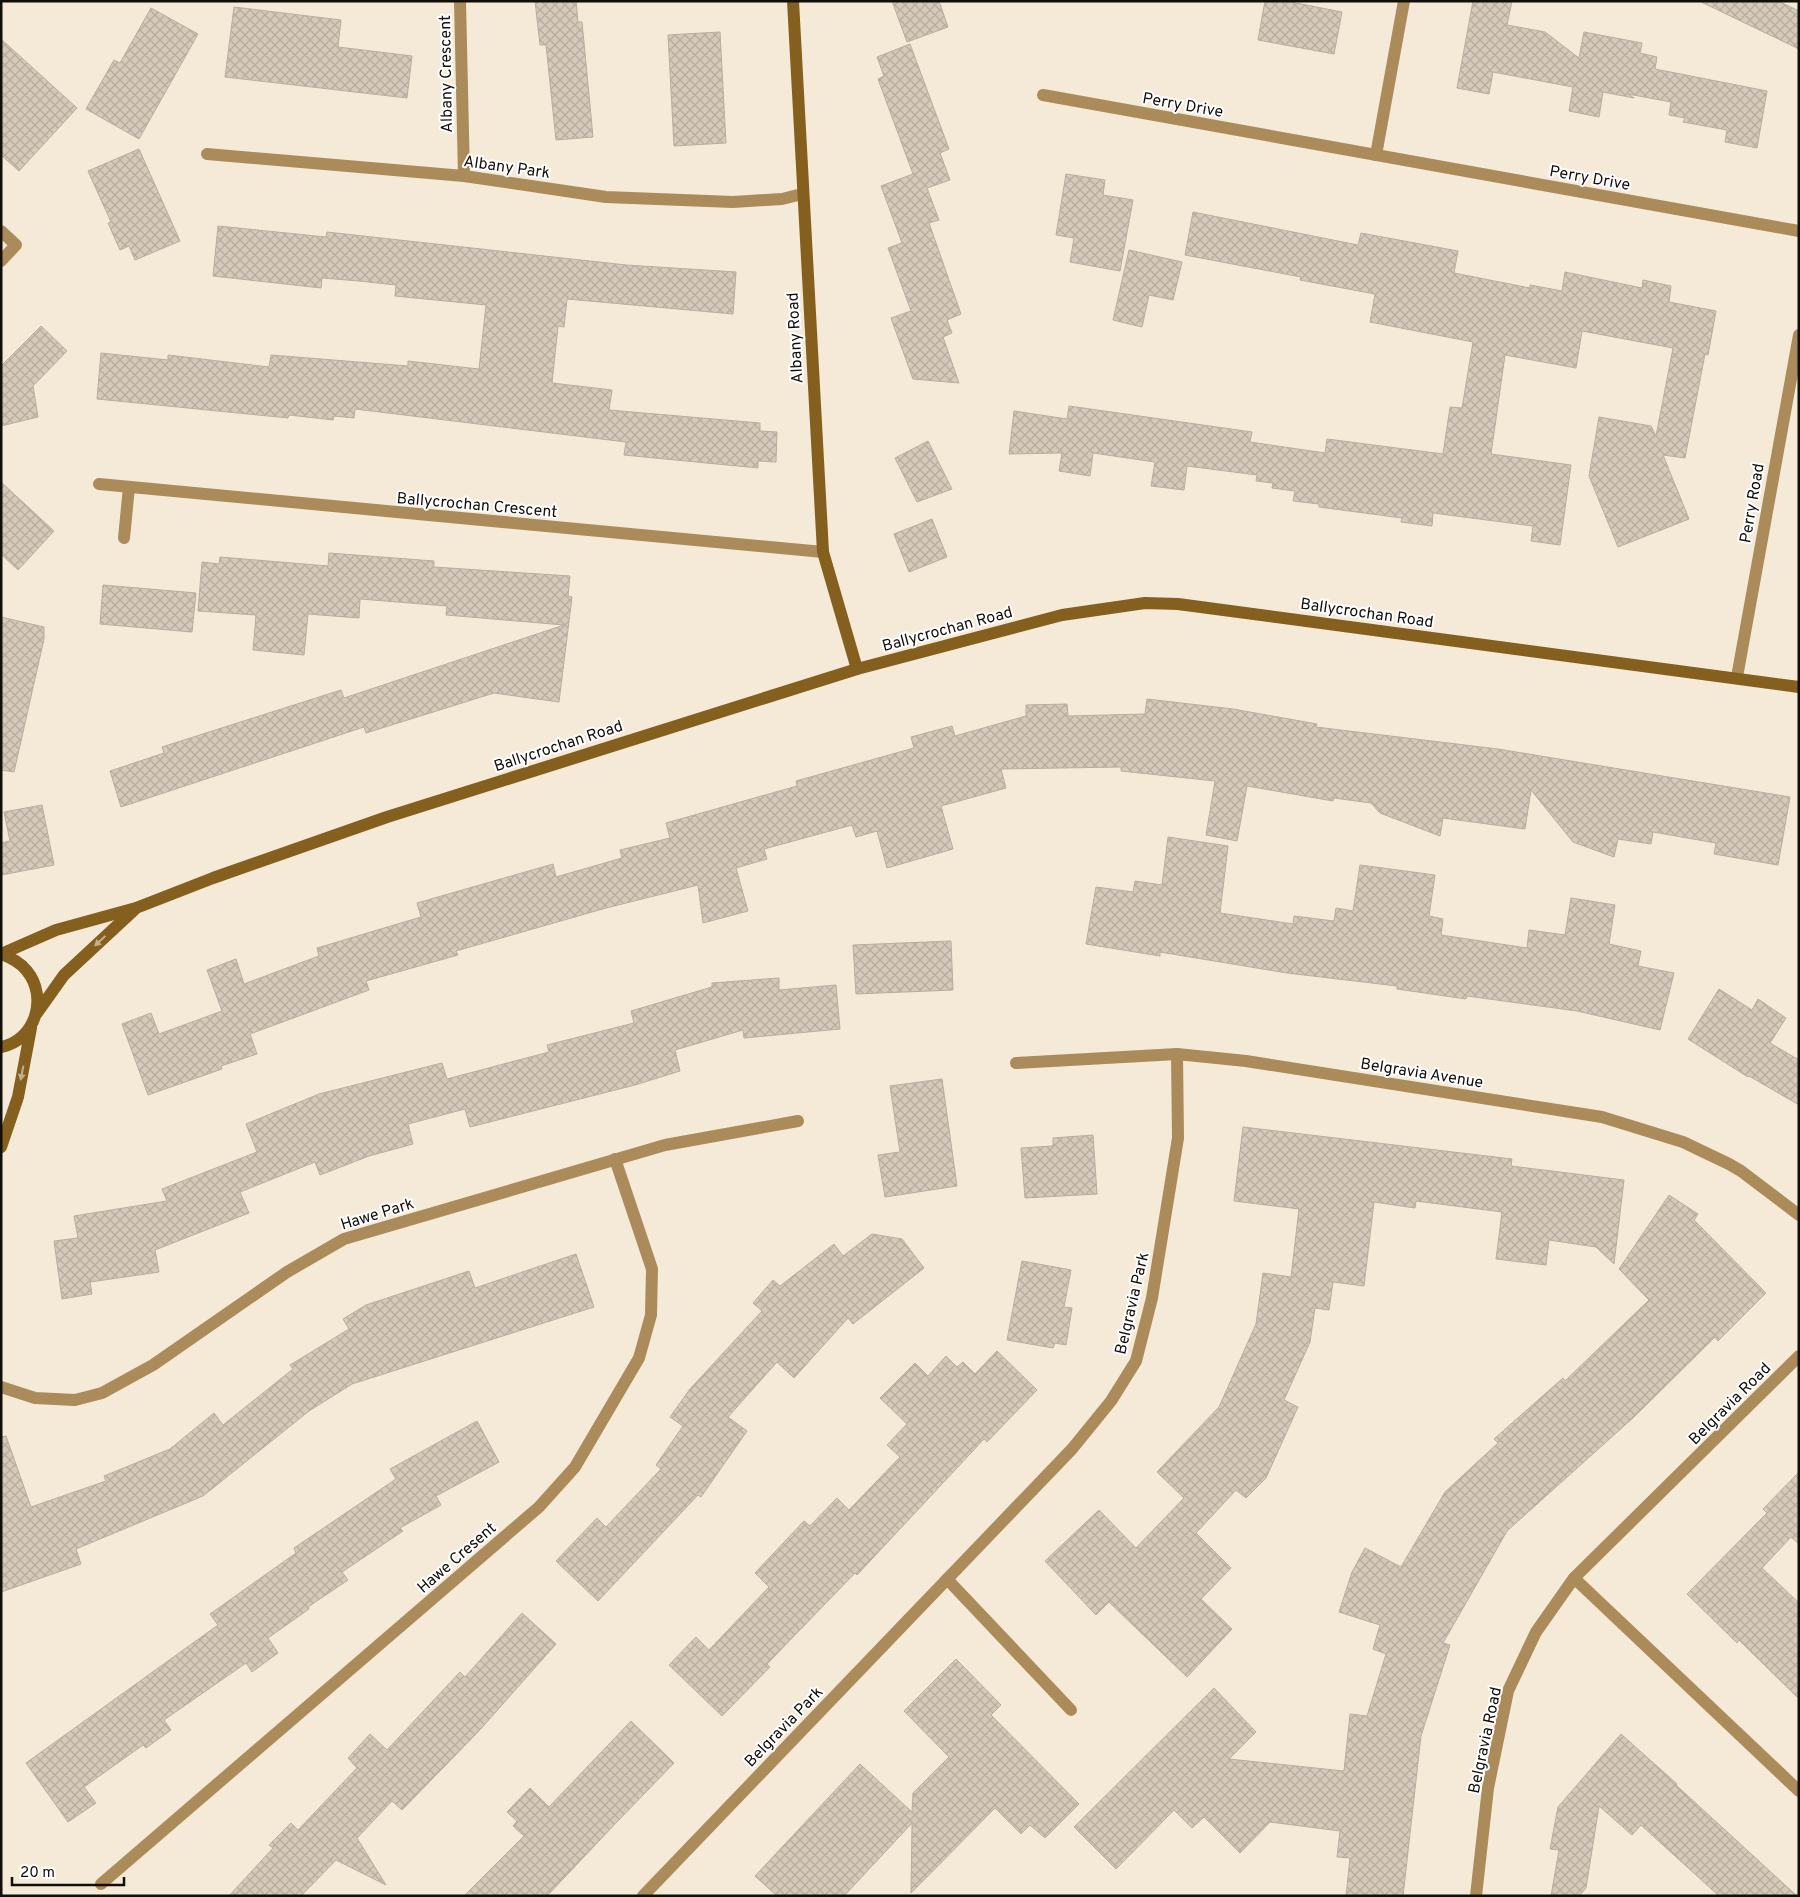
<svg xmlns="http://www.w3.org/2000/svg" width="1800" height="1897" font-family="Overpass,sans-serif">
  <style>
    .building { fill: url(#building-cross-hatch); stroke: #b9ae9e }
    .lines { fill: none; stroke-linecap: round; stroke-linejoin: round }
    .street { stroke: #ab8b5a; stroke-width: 12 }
    .secondary { stroke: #845f1e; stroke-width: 12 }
    .oneway { fill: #c2af8e }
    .labels { text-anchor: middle; stroke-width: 4; stroke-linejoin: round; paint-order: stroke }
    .street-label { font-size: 16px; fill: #120e09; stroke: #fff }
  </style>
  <defs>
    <pattern id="building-cross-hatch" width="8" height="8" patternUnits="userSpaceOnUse" patternTransform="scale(1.25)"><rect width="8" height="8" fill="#d5cab9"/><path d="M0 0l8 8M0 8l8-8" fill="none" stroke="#b6ac9e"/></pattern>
  </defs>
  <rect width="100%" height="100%" fill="#f5e9d8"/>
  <g class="building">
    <polygon points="535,1 576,1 578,22 582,22 593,137 556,140 546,45 540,45"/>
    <polygon points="892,1 939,1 948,27 907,42"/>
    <polygon points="1265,1 1286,1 1342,12 1334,54 1258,40"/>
    <polygon points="1473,1 1512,1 1507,25 1545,32 1579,58 1584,32 1642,43 1640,53 1657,57 1655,69 1767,91 1757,148 1725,142 1727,130 1683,122 1685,118 1669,115 1671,102 1628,94 1634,98 1603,92 1599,117 1569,111 1573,87 1493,72 1489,94 1457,88"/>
    <polygon points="1699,1 1778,1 1799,11 1799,49"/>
    <polygon points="234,7 341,20 338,47 412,56 407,98 225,77"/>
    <polygon points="151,8 198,34 139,139 86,109 114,60 120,63"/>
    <polygon points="720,32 726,143 674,146 668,35"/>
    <polygon points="1,39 77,108 19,171 1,155"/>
    <polygon points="910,44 949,149 940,153 950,180 927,188 939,220 929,223 961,314 947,320 952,333 943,337 959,383 913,379 891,318 911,311 888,248 902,243 881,186 913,174 878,79 884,76 877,57"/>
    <polygon points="139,149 180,241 135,260 129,246 120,250 108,223 111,222 88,171"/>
    <polygon points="1066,174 1105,180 1103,195 1133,200 1120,271 1070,262 1074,238 1056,235"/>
    <polygon points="1193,212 1358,245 1361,233 1458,251 1454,273 1530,288 1530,285 1562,291 1565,272 1642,288 1643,280 1671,286 1669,302 1716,311 1708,355 1705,354 1685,458 1663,455 1689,519 1618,547 1589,476 1599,417 1651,426 1656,436 1673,348 1582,331 1576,368 1505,355 1491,454 1571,465 1560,545 1531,541 1533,526 1433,513 1432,526 1401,522 1402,518 1319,507 1319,504 1293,501 1295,491 1272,488 1273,483 1256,481 1257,475 1187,466 1184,490 1151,486 1155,462 1093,453 1090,476 1059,471 1062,453 1009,454 1014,411 1067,419 1069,406 1252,432 1250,442 1325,453 1327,439 1443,454 1450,407 1462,408 1473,342 1370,322 1375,294 1300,280 1301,277 1185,255"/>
    <polygon points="218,226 326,237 327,232 626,265 736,272 733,314 567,299 564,327 558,326 552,383 612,390 609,410 760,423 760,431 777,432 776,462 758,461 758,468 624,455 626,442 355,409 354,418 334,416 333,420 289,415 288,418 97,399 101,353 168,360 168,355 269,367 271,355 408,366 408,361 479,369 486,305 395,296 396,285 359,281 322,278 321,288 213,276"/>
    <polygon points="1129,250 1182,262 1173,300 1149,295 1142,327 1113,320"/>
    <polygon points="41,326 67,351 33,386 38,417 1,426 1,366"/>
    <polygon points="928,441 952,489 917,502 895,458"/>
    <polygon points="1,482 54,531 18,570 1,554"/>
    <polygon points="932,519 947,557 909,572 894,534"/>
    <polygon points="329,553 434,561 434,567 570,576 568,596 572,597 559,702 494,693 366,733 364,727 121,807 110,771 164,753 162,747 341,690 344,698 564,625 446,615 447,606 360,599 359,618 308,614 304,655 253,650 256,615 198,611 202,562 219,564 220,557 328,566"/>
    <polygon points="103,585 196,593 192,632 100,624"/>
    <polygon points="1,617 44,627 44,639 14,772 1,770"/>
    <polygon points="1147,699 1233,709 1317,724 1316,727 1498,749 1790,797 1778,865 1714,854 1716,843 1653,832 1651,844 1618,839 1614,857 1573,842 1531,790 1525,829 1443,818 1440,836 1380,813 1371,803 1334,798 1333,801 1247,786 1237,841 1206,835 1215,781 1121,771 1121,767 1001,769 1006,788 941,806 953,849 887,868 877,831 856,837 852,825 764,849 767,859 736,868 748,911 703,923 698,885 606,908 456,951 458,955 366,981 369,990 250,1034 257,1054 221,1066 222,1069 148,1095 122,1024 151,1013 159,1034 222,1011 207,970 236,959 244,984 319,956 317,948 421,917 417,903 553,864 556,877 622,858 620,850 670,838 666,823 797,786 796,781 914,748 911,737 952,726 955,736 1026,716 1026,705 1067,704 1068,716 1145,714"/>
    <polygon points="42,805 54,865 1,875 1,843 10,841 4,812"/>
    <polygon points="1168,837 1228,846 1220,913 1293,924 1294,916 1334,921 1336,908 1353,911 1360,865 1435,875 1429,916 1443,919 1441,935 1527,948 1529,930 1565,935 1571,898 1615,905 1609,944 1641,951 1638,966 1674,973 1660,1030 1577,1011 1467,996 1466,999 1397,989 1397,986 1287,973 1160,952 1160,956 1086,944 1096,887 1133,892 1135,881 1162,885"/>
    <polygon points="951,941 953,990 856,994 853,945"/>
    <polygon points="779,978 779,990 836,985 840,1029 744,1038 743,1030 675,1050 680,1071 635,1085 470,1127 465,1109 408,1124 413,1144 369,1156 320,1175 315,1162 240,1192 249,1213 155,1250 159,1272 90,1282 92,1294 62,1299 54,1241 78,1238 74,1216 167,1201 162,1189 257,1152 246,1124 319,1094 442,1063 447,1079 549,1052 547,1045 634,1023 631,1011 712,987 712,983"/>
    <polygon points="1719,989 1752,1010 1758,999 1786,1018 1770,1043 1799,1060 1799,1105 1749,1076 1748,1077 1688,1039"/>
    <polygon points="942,1079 957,1186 885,1197 878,1155 900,1152 890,1086"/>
    <polygon points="1243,1127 1512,1159 1511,1166 1624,1180 1614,1264 1596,1247 1549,1240 1546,1265 1496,1259 1502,1212 1416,1201 1415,1208 1374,1202 1364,1286 1333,1282 1329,1310 1315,1308 1310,1342 1284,1400 1298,1407 1266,1478 1246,1498 1236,1490 1196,1533 1231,1568 1201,1599 1232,1629 1187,1677 1109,1602 1096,1615 1045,1561 1099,1510 1136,1548 1184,1498 1157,1472 1219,1407 1256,1324 1263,1273 1291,1277 1299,1209 1234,1201"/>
    <polygon points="1093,1135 1097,1194 1025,1198 1021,1148 1053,1146 1053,1138"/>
    <polygon points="1669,1195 1698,1214 1694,1220 1766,1293 1718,1341 1715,1337 1634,1417 1507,1531 1443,1643 1450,1645 1421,1736 1403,1896 1346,1896 1350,1858 1337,1857 1340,1831 1270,1822 1240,1853 1204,1817 1192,1828 1174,1810 1116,1869 1074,1827 1214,1688 1256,1732 1229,1759 1344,1771 1350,1714 1367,1716 1386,1654 1373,1649 1380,1625 1339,1612 1352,1572 1365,1548 1401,1567 1445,1492 1498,1443 1494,1439 1563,1378 1565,1381 1649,1300 1619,1269"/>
    <polygon points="872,1234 902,1239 924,1268 853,1324 848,1318 794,1378 777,1362 728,1417 747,1431 701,1497 698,1495 598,1601 556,1561 597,1518 606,1527 661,1469 656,1465 683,1426 670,1417 690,1389 762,1311 753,1303 773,1280 780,1286 834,1244 843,1256"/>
    <polygon points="576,1254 594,1307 352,1384 309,1411 203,1496 76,1549 81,1564 1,1592 1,1437 6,1436 31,1507 106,1481 104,1476 170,1449 214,1413 223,1425 293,1369 290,1365 349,1329 343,1319 366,1305 469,1271 475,1288"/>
    <polygon points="1022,1261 1071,1270 1064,1307 1072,1308 1066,1345 1055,1343 1053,1348 1007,1340"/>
    <polygon points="997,1351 1037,1390 987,1442 984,1439 857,1575 855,1573 767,1664 770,1667 722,1716 669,1665 696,1637 709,1650 769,1587 755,1573 804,1521 810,1526 837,1498 849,1510 900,1457 887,1445 907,1424 880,1398 915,1363 928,1376 946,1356 957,1367 963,1362 975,1374"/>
    <polygon points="477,1421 499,1462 436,1496 441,1505 400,1528 403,1531 342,1572 348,1580 308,1607 309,1609 268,1638 278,1653 252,1672 246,1663 164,1720 171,1730 146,1748 143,1745 84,1787 96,1803 68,1822 26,1763 218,1625 210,1614 296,1553 294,1548 396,1479 390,1469"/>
    <polygon points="1799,1472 1799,1544 1791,1537 1762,1568 1799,1603 1799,1699 1739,1640 1737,1643 1687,1594 1767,1513 1763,1509"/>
    <polygon points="522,1613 556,1644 478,1732 402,1810 392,1801 357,1838 386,1885 336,1860 301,1896 229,1896 273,1848 269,1845 291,1823 298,1830 357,1768 348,1758 370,1734 387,1750 460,1672 465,1677"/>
    <polygon points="956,1659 1001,1705 991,1715 1079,1804 1045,1838 1030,1825 1021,1834 995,1808 911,1893 912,1823 844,1896 777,1896 755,1876 860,1764 912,1812 913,1793 949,1757 904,1711"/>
    <polygon points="631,1721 674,1763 615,1824 547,1896 464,1896 524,1836 513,1826 517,1821 507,1812 530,1788 549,1807"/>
    <polygon points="1621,1734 1677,1784 1676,1785 1797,1896 1719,1896 1641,1825 1632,1835 1599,1806 1586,1888 1579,1896 1551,1896 1559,1850 1550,1849 1558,1807"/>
  </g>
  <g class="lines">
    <g class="street">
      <polyline points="460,1 464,176"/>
      <polyline points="1043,95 1799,231"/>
      <polyline points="207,154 464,176 606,197 733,202 782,199 802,194"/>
      <polyline points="1376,155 1404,1"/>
      <polyline points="1,231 16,245 1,261"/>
      <polyline points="99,484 823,552"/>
      <polyline points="124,538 129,487"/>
      <polyline points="1737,677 1799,335"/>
      <polyline points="1016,1063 1177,1054 1246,1061 1602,1117 1683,1142 1729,1164 1741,1171 1799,1215"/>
      <polyline points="1,1387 35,1398 75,1400 102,1393 153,1365 287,1272 344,1239 665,1145 798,1121"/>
      <polyline points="1574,1578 1799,1791"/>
      <polyline points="947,1579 1071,1710"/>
      <polyline points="101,1884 539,1507 575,1467 639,1358 651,1315 652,1269 615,1159"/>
      <polyline points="643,1896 1072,1449 1111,1401 1136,1361 1152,1298 1178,1138 1177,1054"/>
      <polyline points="1476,1896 1488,1788 1508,1691 1536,1632 1574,1578 1799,1356"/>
    </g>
    <g class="secondary">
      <polyline points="793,1 823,552 857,669"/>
      <polyline points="1,954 56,930 136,908 213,878 387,817 857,669 1062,615 1145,603 1178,604 1799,687"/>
      <path d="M1,954C11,958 20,962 27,971C48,997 36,1040 1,1047"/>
      <polyline points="37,1013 64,975 134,910"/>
      <polyline points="1,1147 18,1097 31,1028"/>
    </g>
  </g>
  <defs><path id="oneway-solid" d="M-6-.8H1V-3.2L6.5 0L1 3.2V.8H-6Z" transform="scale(1.25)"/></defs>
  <g class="oneway">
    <use href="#oneway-solid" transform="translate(100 941) rotate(137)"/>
    <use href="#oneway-solid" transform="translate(22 1073) rotate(101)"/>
  </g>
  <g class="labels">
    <g class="street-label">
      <text transform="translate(445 74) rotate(-91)" y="6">Albany Crescent</text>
      <text transform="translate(1183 104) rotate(10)" y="6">Perry Drive</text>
      <text transform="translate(507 166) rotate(8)" y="6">Albany Park</text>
      <text transform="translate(1590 177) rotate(10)" y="6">Perry Drive</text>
      <text transform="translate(794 338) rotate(-93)" y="6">Albany Road</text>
      <text transform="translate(1751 503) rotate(-80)" y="6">Perry Road</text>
      <text transform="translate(477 504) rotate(5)" y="6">Ballycrochan Crescent</text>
      <text transform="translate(1367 612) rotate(8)" y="6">Ballycrochan Road</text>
      <text transform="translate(947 628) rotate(-15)" y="6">Ballycrochan Road</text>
      <text transform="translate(558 745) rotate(-18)" y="6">Ballycrochan Road</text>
      <text transform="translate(1422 1072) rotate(9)" y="6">Belgravia Avenue</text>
      <text transform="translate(377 1213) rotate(-17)" y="6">Hawe Park</text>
      <text transform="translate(1131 1303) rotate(-77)" y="6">Belgravia Park</text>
      <text transform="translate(1729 1403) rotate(-45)" y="6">Belgravia Road</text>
      <text transform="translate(456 1557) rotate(-41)" y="6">Hawe Cresent</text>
      <text transform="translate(783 1726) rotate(-46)" y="6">Belgravia Park</text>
      <text transform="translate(1484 1740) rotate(-78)" y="6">Belgravia Road</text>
    </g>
  </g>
  <rect width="1800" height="1897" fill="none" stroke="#120e09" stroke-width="5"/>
  <path d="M12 1877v8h112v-8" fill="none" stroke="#120e09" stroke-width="2.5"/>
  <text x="20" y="1877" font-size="15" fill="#120e09" stroke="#ffffff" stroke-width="4" paint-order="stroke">20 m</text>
</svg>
